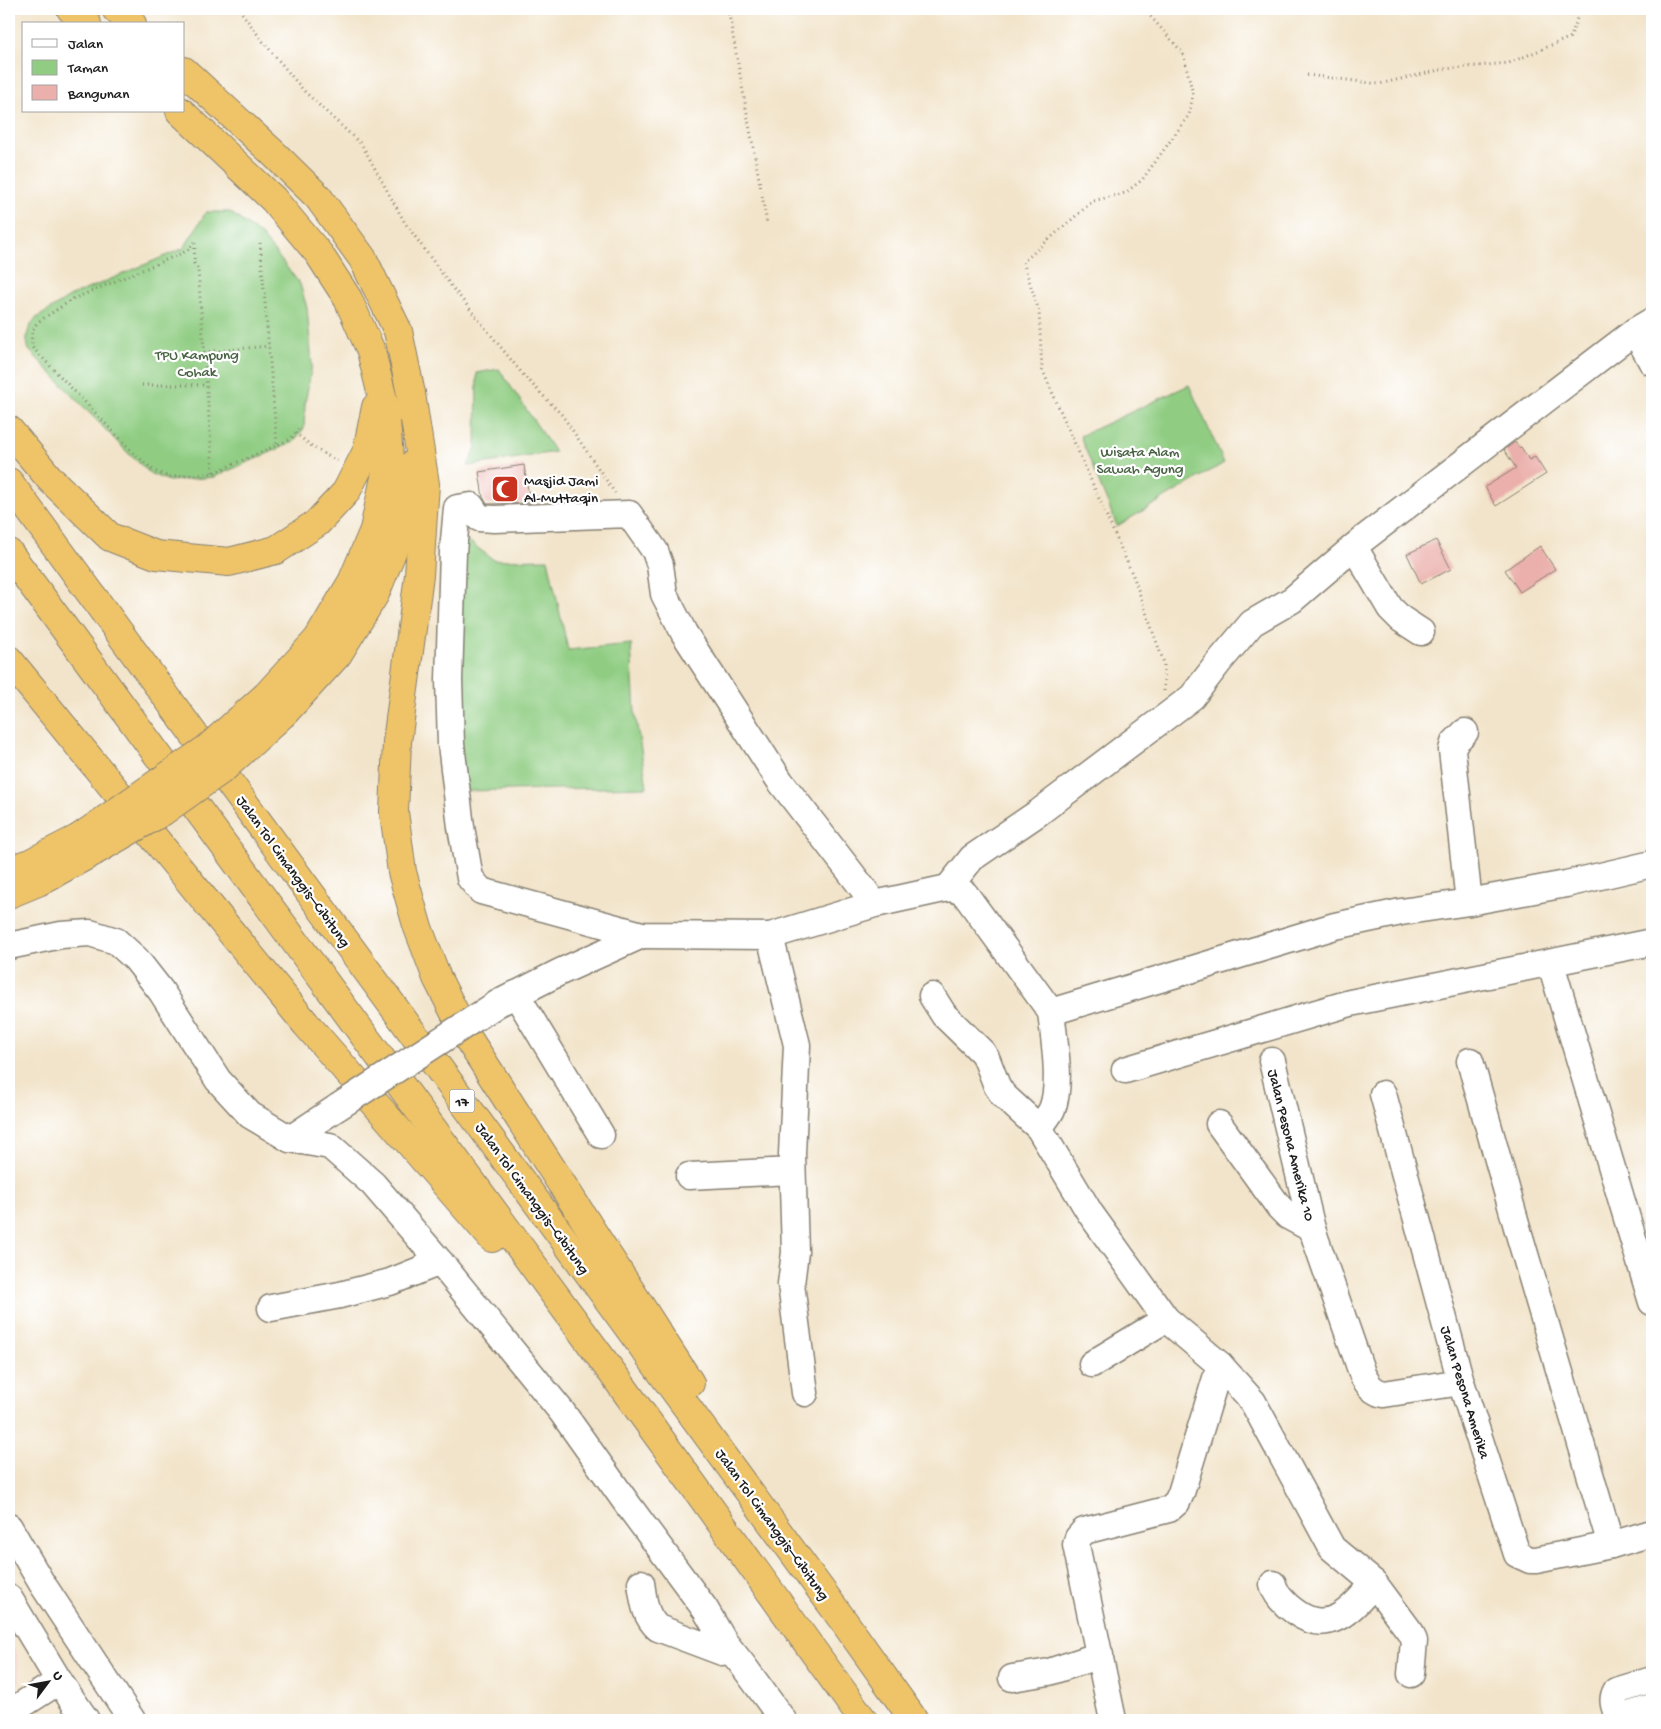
<svg xmlns="http://www.w3.org/2000/svg" width="1661" height="1729" font-family="'Gochi Hand',sans-serif">
  <style>
    .built { fill: #f7d0ca }
    .green { fill: #90cd83; stroke: #567450 }
    .building { fill: #ebb0ac }
    .lines { fill: none; stroke-linecap: round; stroke-linejoin: round }
    .minor-casing { stroke: #878073; stroke-width: 29 }
    .highway-casing { stroke: #878073; stroke-width: 30 }
    .path { stroke: #878073; stroke-width: 3; stroke-dasharray: 1 4; stroke-linecap: butt }
    .minor { stroke: #fff; stroke-width: 26 }
    .highway { stroke: #efc469; stroke-width: 28 }
    .minor-bridge-casing { stroke: #878073; stroke-width: 29; stroke-linecap: butt }
    .highway-bridge-casing { stroke: #878073; stroke-width: 30; stroke-linecap: butt }
    .minor-bridge { stroke: #fff; stroke-width: 26 }
    .highway-bridge { stroke: #efc469; stroke-width: 28 }
    .labels { text-anchor: middle; stroke-width: 4.5; stroke-linejoin: round; paint-order: stroke }
    .shield { fill: #fff; stroke: #606060; stroke-width: 1 }
    .shield-label { font-size: 14px; font-weight: bold; fill: #1c1c1c }
    .park-label { font-size: 15px; fill: #4a6345; stroke: #fff }
    .poi-label { font-size: 15px; fill: #1c1c1c; stroke: #fff; text-anchor: start }
    .street-label { font-size: 15px; fill: #1c1c1c; stroke: #fff }
  </style>
  <rect width="100%" height="100%" fill="#fff"/>
  <filter id="ink" filterUnits="userSpaceOnUse"><feTurbulence type="fractalNoise" baseFrequency=".02" numOctaves="2"/><feDisplacementMap in="SourceGraphic" scale="10" xChannelSelector="R" yChannelSelector="G"/><feConvolveMatrix kernelMatrix="1 2 1 2 8 2 1 2 1" color-interpolation-filters="sRGB"/></filter>
  <filter id="wash" filterUnits="userSpaceOnUse"><feTurbulence type="fractalNoise" baseFrequency=".0096" numOctaves="4" result="noise"/><feDisplacementMap in="SourceGraphic" scale="20" xChannelSelector="R" yChannelSelector="G"/><feGaussianBlur stdDeviation="1.12" result="paint"/><feColorMatrix in="noise" values="0 0 0 0 0 0 0 0 0 0 0 0 0 0 0 0 0 1.4 0 .05"/><feComposite in="paint" operator="in"/></filter>
  <g filter="url(#wash)">
    <rect width="100%" height="100%" fill="#f2e4ca"/>
    <polygon class="built" points="9,1638 17,1653 20,1681 9,1689"/>
    <g class="green">
      <path d="M206,212H230L262,236L300,284L307,308L312,365L305,404L304,428L294,442L214,477L169,481L151,474L128,453L29,350C25,337 27,330 35,319L71,296L184,248Z"/>
      <polygon points="499,369 555,452 468,466 476,447 477,373"/>
      <polygon points="1189,385 1224,463 1117,526 1080,436"/>
      <polygon points="463,537 494,560 548,559 568,650 631,644 635,713 647,787 464,791 458,720"/>
    </g>
    <g id="blocks">
      <g class="building">
        <polygon points="1515,442 1519,448 1521,447 1529,460 1535,457 1546,474 1496,506 1485,487 1516,468 1504,450"/>
        <polygon points="524,465 530,503 487,504 483,497 479,472"/>
        <polygon points="1436,540 1451,569 1421,584 1407,554"/>
        <polygon points="1540,546 1555,569 1520,592 1505,570"/>
      </g>
    </g>
  </g>
  <g filter="url(#ink)">
    <use href="#blocks" fill-opacity="0" stroke="#878073" stroke-width="1"/>
    <g class="lines">
      <g class="minor-casing">
        <g id="minor">
          <polyline points="1635,331 1652,362"/>
          <polyline points="1354,547 1390,608 1401,619 1421,632"/>
          <polyline points="1465,732 1454,743 1452,750 1469,902"/>
          <polyline points="948,888 972,858 1038,813 1192,697 1219,662 1252,623 1292,600 1362,540 1635,331 1652,321"/>
          <polyline points="875,904 780,781 684,633 664,594 660,565 655,551 629,514 494,519 479,518 471,506 457,508 453,552 449,680 451,744 461,827 470,878 481,891 642,935 770,936 875,904 948,888 956,889 965,894 1051,1012 1335,926 1401,912 1469,902 1566,884 1652,864"/>
          <polyline points="770,936 797,1045 792,1154 795,1252 791,1284 805,1393"/>
          <polyline points="9,946 61,935 90,933 116,941 136,959 161,991 218,1080 250,1115 290,1139 338,1107"/>
          <polyline points="1551,964 1652,1302"/>
          <polyline points="516,994 601,1135"/>
          <polyline points="932,996 944,1015 982,1052 987,1060 997,1086 1003,1095 1039,1128 1090,1213 1166,1319 1220,1365 1253,1402 1332,1548 1374,1583 1411,1633 1414,1641 1411,1674"/>
          <polyline points="501,1002 560,972 642,935"/>
          <path d="M1272,1061L1312,1229L1363,1376C1369,1386 1373,1392 1384,1394L1461,1382"/>
          <polyline points="1470,1061 1519,1234 1611,1545"/>
          <polyline points="1125,1070 1350,1003 1652,942"/>
          <polyline points="1383,1094 1461,1382 1517,1554 1530,1560 1536,1560 1611,1545 1652,1533"/>
          <polyline points="1219,1124 1279,1207 1288,1216 1312,1229"/>
          <path d="M1039,1128C1043,1122 1049,1116 1052,1109C1062,1085 1054,1038 1051,1012"/>
          <polyline points="290,1139 330,1146 373,1184 440,1262 562,1412 628,1505 705,1609 725,1643 742,1664 783,1720"/>
          <polyline points="689,1176 792,1171"/>
          <polyline points="271,1308 340,1295 390,1282 440,1262"/>
          <polyline points="1092,1364 1166,1319"/>
          <polyline points="9,1527 41,1582 132,1720"/>
          <path d="M641,1583C644,1601 644,1615 658,1628L722,1652"/>
          <path d="M1273,1584C1275,1594 1285,1605 1294,1611C1328,1637 1352,1610 1374,1583"/>
          <polyline points="9,1598 59,1681 86,1720"/>
          <polyline points="1012,1678 1049,1672 1100,1655"/>
          <path d="M1652,1680L1616,1691C1611,1700 1614,1712 1622,1717L1652,1708"/>
          <polyline points="9,1713 59,1681"/>
          <polyline points="1113,1720 1076,1545 1078,1538 1084,1531 1169,1509 1177,1502 1181,1493 1220,1365"/>
        </g>
      </g>
      <g class="highway-casing">
        <g id="highway">
          <polyline points="71,9 87,24"/>
          <polyline points="116,9 132,24"/>
          <polyline points="184,71 272,152 318,197 363,259 398,331 411,394 412,412"/>
          <polyline points="180,111 273,199 319,254 348,299 371,351 385,408 389,458 374,530 352,582 318,639 266,696"/>
          <polyline points="411,394 425,484 419,575 397,742 394,812 402,872 417,925 437,978 467,1037 690,1383"/>
          <polyline points="9,430 51,480 110,537 156,555 229,562 276,550 317,523 346,492 367,451 376,407"/>
          <polyline points="9,482 845,1623 914,1720"/>
          <polyline points="9,553 619,1382 863,1720"/>
          <polyline points="9,660 306,1024 492,1238"/>
          <polyline points="284,713 338,654 375,594 398,537 412,465"/>
          <polyline points="9,870 30,863 79,838"/>
          <polyline points="9,894 38,882 93,852"/>
        </g>
      </g>
      <g class="path">
        <polyline points="239,9 261,39 304,91 362,145 405,223 452,287 525,377 562,415 615,493"/>
        <polyline points="728,9 767,223"/>
        <polyline points="1144,9 1183,53 1193,94 1189,115 1142,180 1125,193 1093,201 1023,262 1039,311 1042,369 1134,578 1164,663 1164,691"/>
        <polyline points="1307,75 1379,84 1444,69 1509,63 1571,37 1577,18 1575,9"/>
        <path d="M195,242L187,251L73,299L38,322C31,330 30,338 33,348L131,450L154,471L169,477L213,473L291,439L300,427"/>
        <polyline points="195,243 194,263 198,269 213,473"/>
        <polyline points="260,243 277,445"/>
        <polyline points="204,352 269,346"/>
        <polyline points="142,385 206,385"/>
        <polyline points="295,433 313,447 338,462"/>
      </g>
      <use href="#minor" class="minor"/>
      <use href="#highway" class="highway"/>
      <g class="minor-bridge-casing">
        <polyline id="minor-bridge" points="338,1107 500,1002"/>
      </g>
      <g class="highway-bridge-casing">
        <g id="highway-bridge">
          <polyline points="79,838 208,748 266,696"/>
          <polyline points="93,852 162,812 224,768 284,713"/>
        </g>
      </g>
      <use href="#minor-bridge" class="minor-bridge"/>
      <use href="#highway-bridge" class="highway-bridge"/>
    </g>
  </g>
  <defs>
    <g id="mosque-square" transform="scale(1.4375)"><rect x="-9" y="-9" width="18" height="18" rx="4" fill="#c8321e" stroke="#fff"/><path d="M3.5-4.9A6 6 0 1 0 3.5 4.9A5 5 0 1 1 3.5-4.9Z" fill="#fff"/></g>
  </defs>
  <g fill-rule="evenodd">
    <use href="#mosque-square" x="505" y="489"/>
  </g>
  <g class="labels">
    <rect class="shield" x="449.5" y="1089.5" width="25" height="23" rx="4"/>
    <g class="shield-label">
      <text x="462" y="1106">17</text>
    </g>
    <g class="park-label">
      <text x="197" y="359">TPU Kampung<tspan x="197" dy="17">Cohak</tspan></text>
      <text x="1140" y="456">Wisata Alam<tspan x="1140" dy="17">Sawah Agung</tspan></text>
    </g>
    <g class="poi-label">
      <text x="524" y="485">Masjid Jami<tspan x="524" dy="17">Al-Muttaqin</tspan></text>
    </g>
    <g class="street-label">
      <text transform="translate(294 871) rotate(54)" y="5">Jalan Tol Cimanggis–Cibitung</text>
      <text transform="translate(1292 1145) rotate(76)" y="5">Jalan Pesona Amerika 10</text>
      <text transform="translate(533 1198) rotate(54)" y="5">Jalan Tol Cimanggis–Cibitung</text>
      <text transform="translate(1466 1392) rotate(73)" y="5">Jalan Pesona Amerika</text>
      <text transform="translate(773 1524) rotate(54)" y="5">Jalan Tol Cimanggis–Cibitung</text>
    </g>
  </g>
  <rect width="1661" height="1729" fill="none" stroke="#fff" stroke-width="30"/>
  <rect x="22" y="22" width="162" height="90" fill="#ffffff" stroke="#a4a4a4"/>
  <rect x="32" y="39" width="25" height="8" fill="#ffffff" stroke="#a4a4a4"/>
  <text x="68" y="48" font-size="15" fill="#1c1c1c">Jalan</text>
  <rect x="32" y="60" width="25" height="15" fill="#90cd83" stroke="#a4a4a4"/>
  <text x="68" y="72" font-size="15" fill="#1c1c1c">Taman</text>
  <rect x="32" y="85" width="25" height="15" fill="#ebb0ac" stroke="#a4a4a4"/>
  <text x="68" y="98" font-size="15" fill="#1c1c1c">Bangunan</text>
  <g transform="translate(48 1682) rotate(58)" stroke="#ffffff" stroke-width="4" paint-order="stroke">
  <path d="M0-4L9 19L0 12L-9 19Z" fill="#1c1c1c"/>
  <text y="-8" font-size="14" font-weight="bold" text-anchor="middle" fill="#1c1c1c">U</text>
  </g>
</svg>
